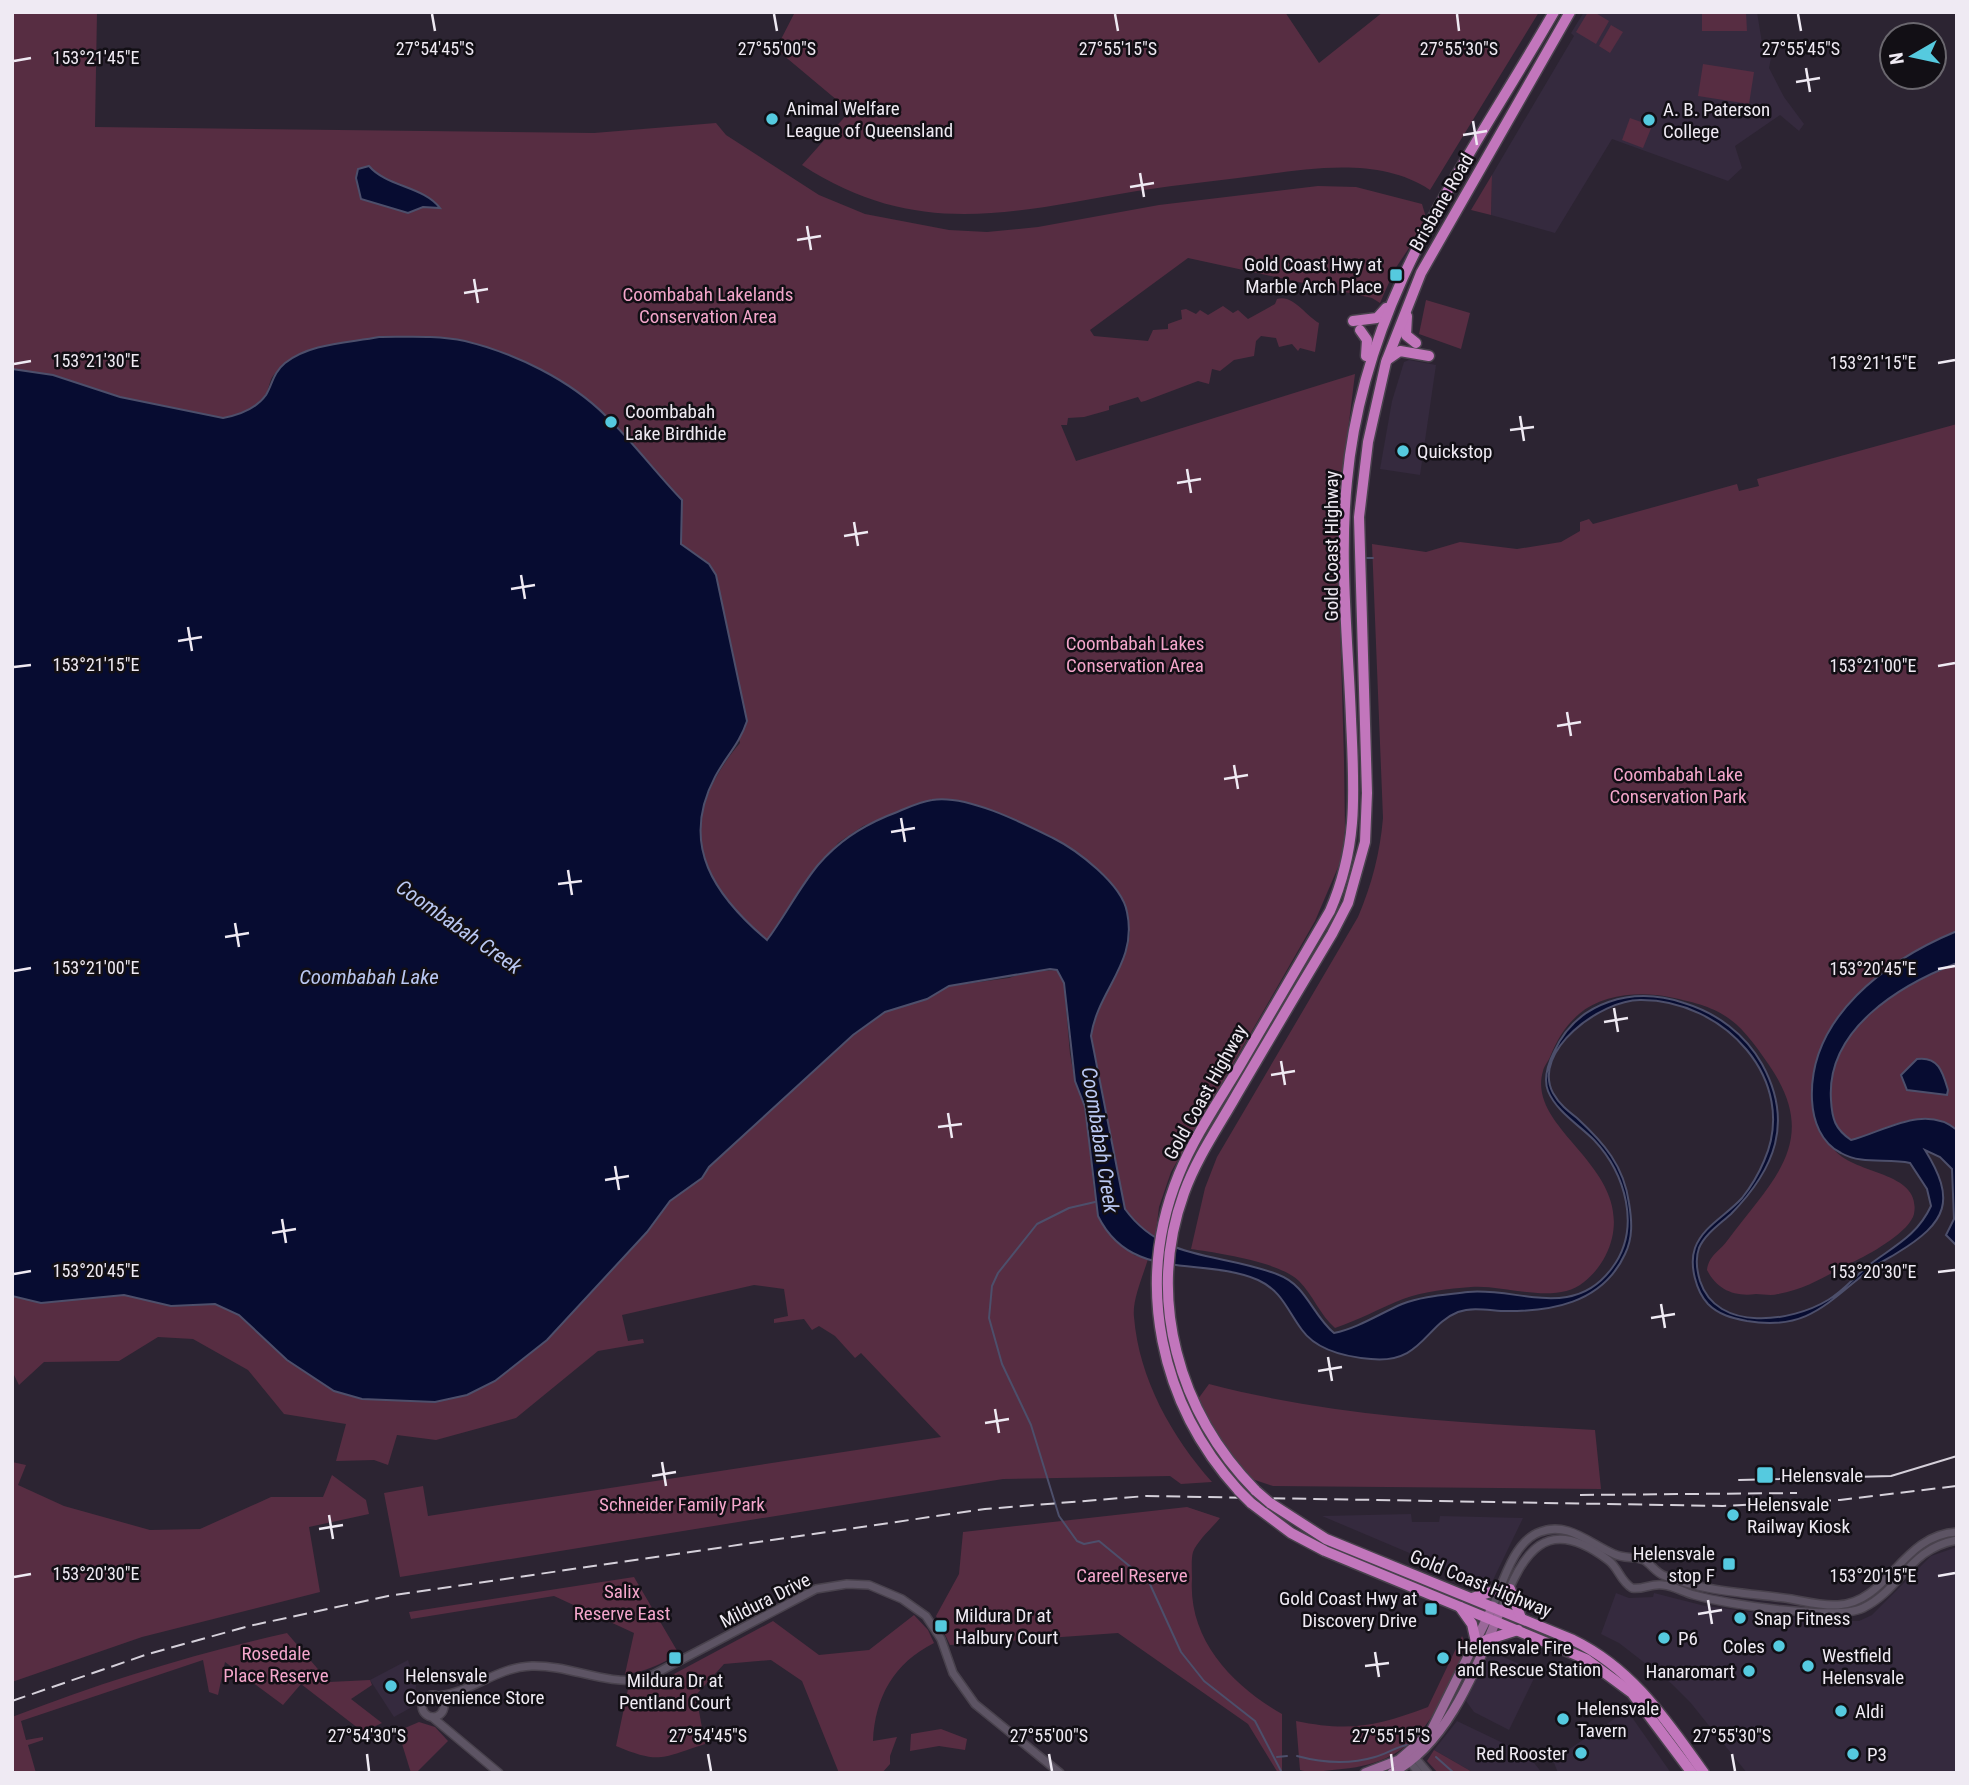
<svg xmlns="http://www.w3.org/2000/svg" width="1969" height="1785" font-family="'Roboto Condensed',sans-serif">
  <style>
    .built { fill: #352a3e }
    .green { fill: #572d42 }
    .water { fill: #070c31; stroke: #4d4f6b; stroke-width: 2 }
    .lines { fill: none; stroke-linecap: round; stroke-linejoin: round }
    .stream { stroke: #4d4f6b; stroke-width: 2 }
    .minor-casing { stroke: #49424d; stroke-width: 10 }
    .major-casing { stroke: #49424d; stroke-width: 12 }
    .highway-casing { stroke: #49424d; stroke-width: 13 }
    .minor { stroke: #5d5464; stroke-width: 7 }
    .major { stroke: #9a6899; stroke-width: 9 }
    .highway { stroke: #c276bc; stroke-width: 10 }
    .tram { stroke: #d5d0da; stroke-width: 2 }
    .rail { stroke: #d5d0da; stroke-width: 2; stroke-dasharray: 14 7; stroke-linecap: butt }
    .highway-bridge-casing { stroke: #49424d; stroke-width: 13; stroke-linecap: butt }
    .highway-bridge { stroke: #c276bc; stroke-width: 10 }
    .ticks { fill: none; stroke: #efeaf3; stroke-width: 2.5 }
    .poi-dot { fill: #55cadf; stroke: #120f15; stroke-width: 2.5 }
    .labels { text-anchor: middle; stroke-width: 5; stroke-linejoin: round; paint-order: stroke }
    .poi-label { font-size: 19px; fill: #efeaf3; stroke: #120f15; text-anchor: start }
    .street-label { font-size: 19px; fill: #efeaf3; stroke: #120f15 }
    .park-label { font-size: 19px; fill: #f4a6cb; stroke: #120f15 }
    .water-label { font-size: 21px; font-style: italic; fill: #bac8f3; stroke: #120f15 }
    .ticks-label { font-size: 18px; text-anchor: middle; fill: #efeaf3; stroke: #120f15; stroke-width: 5; stroke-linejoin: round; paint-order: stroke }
  </style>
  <rect width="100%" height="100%" fill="#2c2432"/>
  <g class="built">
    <polygon points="1584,12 1757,12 1763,49 1771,58 1769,68 1784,97 1804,124 1799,131 1780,115 1735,146 1742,168 1728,181 1612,139 1555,233 1491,215 1492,175 1574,36 1571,33"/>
    <polygon points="1409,360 1436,365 1420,475 1380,469 1392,401 1404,362"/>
    <polygon points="1411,1514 1412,1522 1439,1522 1440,1516 1523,1518 1493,1580 1485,1585 1322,1516"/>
    <polygon points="1957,1547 1957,1773 1747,1773 1690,1702 1672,1684 1619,1643 1601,1634 1616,1593 1629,1598 1653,1597 1654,1593 1705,1606 1820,1621 1859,1621 1872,1615 1931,1556"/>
    <polygon points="1490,1651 1537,1672 1509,1730 1474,1712 1466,1701"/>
    <polygon points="408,1660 416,1685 415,1701 412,1707 394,1717 370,1680"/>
    <polygon points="1623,1713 1631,1716 1671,1773 1558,1773 1553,1760"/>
    <polygon points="1457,1721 1528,1755 1542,1773 1474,1773 1434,1750"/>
  </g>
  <g class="green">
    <path d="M12,12H97L95,127L594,133L716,123L726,135L819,195L865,214L949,230L987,232L1038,227L1159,205L1318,186L1356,187L1422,204L1427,221L1395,269L1380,303L1372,298L1188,258L1090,330L1094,336L1148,341L1153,330L1168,329V324L1182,319L1181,310L1186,309L1196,314L1200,310L1208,315L1223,306L1233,313L1238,310L1248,319L1275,304L1277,299C1293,294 1306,316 1319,323L1315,352L1300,348L1298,351L1292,344L1279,347L1276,338L1261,336L1256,341L1254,356L1234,360L1220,371L1212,369L1209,384L1198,381L1145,401L1141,402L1138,397L1109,406V410L1084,417L1068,418L1067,425H1061L1076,461L1355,374L1337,518L1344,760L1345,830L1342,858L1315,921L1171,1172L1159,1207L1155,1240L1138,1228L1125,1209L1091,1039C1097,997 1125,975 1130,932L1058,841L1014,819L966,803L933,799L863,826L838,843L767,940C695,878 675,821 740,743L709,564L681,544L682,500L598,409L562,382L367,343C334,344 295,346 273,376C269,381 269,390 265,396C255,409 239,415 223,419L104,397L12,370Z"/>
    <path d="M795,12H1285L1319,63L1383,12H1539L1430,190C1384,159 1321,167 1269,174C1225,180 1181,184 1137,191C1013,212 917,240 802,165L850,111L776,49Z"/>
    <polygon points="1588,12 1594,12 1609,21 1596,44 1576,32"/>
    <polygon points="1702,12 1746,12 1747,31 1702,31"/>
    <polygon points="1611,25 1623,32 1610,53 1599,46"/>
    <polygon points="1703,64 1754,72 1749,104 1698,96"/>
    <polygon points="1630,118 1652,126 1643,148 1622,140"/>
    <polygon points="1492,175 1491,215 1471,210"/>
    <polygon points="1426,300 1470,313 1461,349 1419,334"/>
    <path d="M1957,424V931L1894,966L1826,1051L1833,1148C1853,1176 1922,1170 1914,1214C1910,1231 1872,1253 1857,1260C1830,1273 1808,1289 1778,1294C1771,1296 1763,1294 1756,1294C1735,1297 1717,1290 1707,1270C1709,1255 1719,1252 1727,1241C1772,1180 1822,1142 1769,1065C1737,1018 1724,1008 1669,997C1641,991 1602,994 1579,1014C1565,1026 1557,1040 1550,1057C1548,1062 1544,1066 1543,1071C1526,1129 1629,1164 1612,1238C1608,1255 1598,1271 1584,1282C1555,1306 1504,1284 1471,1287C1448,1289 1425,1291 1403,1299C1380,1308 1359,1320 1335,1328C1320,1315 1313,1295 1299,1281C1280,1262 1218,1253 1191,1249L1205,1188L1217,1157L1358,917C1372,884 1380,853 1383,818L1372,544L1426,552L1460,542L1517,549L1561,542L1580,531V522L1589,519L1593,524L1737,484L1739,491L1759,486L1757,479Z"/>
    <path d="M1957,963V1130C1924,1103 1883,1131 1851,1140C1835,1129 1832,1119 1831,1100C1826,1029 1900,985 1957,963Z"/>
    <path d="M1057,970L1064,983L1070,1054L1075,1081L1085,1107L1094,1191L1134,1255L1148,1259C1143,1276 1132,1300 1134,1317C1139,1379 1172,1437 1212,1482L1181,1484L1170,1476L1003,1479L400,1577L384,1493L423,1486L428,1516L941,1437L861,1353L855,1358L835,1336L819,1326L812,1330L804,1319L774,1323V1319L788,1316L784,1289L754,1285L622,1315L628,1341L643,1339L644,1343L598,1351L516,1418L436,1440L397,1435L388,1465L374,1460L336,1461L346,1424L284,1414L248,1370L193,1339L158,1337L119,1361L44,1362L19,1385L12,1371V1296L41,1303L124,1295L171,1306L215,1304L239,1315L287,1360L311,1376L520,1362L547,1340L647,1232L670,1201L702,1178L709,1167L853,1035L885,1012L927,999L949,986L1009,978L1025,972Z"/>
    <path d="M1209,1384C1335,1417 1466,1423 1595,1430L1601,1489L1273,1486L1252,1479L1224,1445L1198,1399Z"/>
    <polygon points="12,1462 26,1465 18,1485 64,1506 150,1530 200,1529 271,1497 323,1497 332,1475 366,1500 369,1514 309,1527 320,1592 142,1637 12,1682"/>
    <path d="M1187,1507L1220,1518C1212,1528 1198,1540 1193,1552C1191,1559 1192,1571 1192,1579C1188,1640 1233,1686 1282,1714V1773H1278L1248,1724L1118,1633L950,1645L936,1616L959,1574L963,1532Z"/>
    <path d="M634,1577L679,1654C661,1664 645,1672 625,1674L634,1633L554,1596L411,1619L409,1612Z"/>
    <path d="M914,1615L928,1630L934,1643C894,1663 875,1697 873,1741L897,1737L890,1756V1764L882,1773H839L802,1681L771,1660L724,1664L696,1695L705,1744C663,1757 661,1765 616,1746L628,1689L659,1682L773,1621L819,1655L869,1650Z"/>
    <path d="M287,1633L329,1682L370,1680L372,1685L351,1699L382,1723L363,1732L301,1684L283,1705L225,1662L218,1695L209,1692L203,1660L21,1721L26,1740L43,1737V1740L28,1745L36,1773H12V1717C102,1682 193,1654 287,1633Z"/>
    <path d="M1462,1636L1467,1646C1437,1709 1422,1762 1342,1769C1329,1770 1311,1774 1300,1770L1296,1721C1349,1732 1378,1726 1428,1707Z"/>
    <polygon points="419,1722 435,1727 448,1741 416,1773 411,1773 398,1731"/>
    <polygon points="941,1729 967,1739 965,1750 939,1746 910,1751 911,1734"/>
    <polygon points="1434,1750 1474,1773 1438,1773 1427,1761"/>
  </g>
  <g class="water">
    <path d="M369,166C387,187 423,186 440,208L423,207L408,213L361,199L356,178L358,169Z"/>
    <path d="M379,337C407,337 437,335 465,341C515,353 570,380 606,416C633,442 656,473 682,500L681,544L709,564L716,575L747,721C739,745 726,756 715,777C679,845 715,896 767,940C785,916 799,888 818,865C838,842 859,828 887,816C901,811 917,802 932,800C966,794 1023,823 1053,838C1077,850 1122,884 1127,912C1138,963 1098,989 1091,1036L1125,1209C1164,1263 1223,1252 1279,1275C1306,1285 1313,1316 1334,1333C1358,1328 1379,1314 1402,1304C1423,1296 1446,1295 1468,1292C1518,1287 1573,1321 1612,1268C1642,1228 1625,1173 1594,1140C1579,1125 1556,1111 1548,1091C1543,1078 1548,1064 1554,1052C1577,1001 1633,986 1684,1003C1717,1013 1745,1034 1762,1064C1794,1122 1775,1169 1731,1214C1720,1224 1705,1234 1699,1248C1695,1259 1697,1271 1700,1281C1717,1333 1792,1322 1828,1300C1844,1291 1855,1276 1869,1265C1894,1246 1917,1236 1931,1206L1927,1189L1910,1163C1887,1158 1862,1165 1841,1153C1821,1143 1813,1121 1812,1100C1808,1017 1887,960 1957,931V963C1900,985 1826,1029 1831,1100C1832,1119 1835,1129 1851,1140C1883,1132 1925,1103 1957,1130V1246L1946,1235L1954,1219L1952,1169L1940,1157L1925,1150C1956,1200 1948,1222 1897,1253C1888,1259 1877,1263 1868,1271C1826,1304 1806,1331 1747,1321C1732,1318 1719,1315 1708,1304C1696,1291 1689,1265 1695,1248C1703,1226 1727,1215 1742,1198C1750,1188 1759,1173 1764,1161C1800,1080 1723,999 1640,1000C1601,1000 1531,1051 1553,1093C1559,1104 1568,1111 1577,1118C1604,1143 1624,1166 1629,1203C1632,1221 1633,1238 1625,1254C1602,1304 1550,1312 1501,1311C1487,1310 1472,1307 1458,1312C1425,1325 1422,1364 1371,1359C1347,1357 1317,1351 1302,1330C1287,1310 1282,1291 1258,1280C1202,1256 1131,1283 1098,1216L1085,1107L1075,1081L1064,983L1057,970L1050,969L949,986L927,999L885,1012L853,1035L709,1167L702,1178L670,1201L647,1232L547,1340L495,1381L467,1395L435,1402L362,1399L334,1391L287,1360L239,1315L215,1304L171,1306L124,1295L41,1303L12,1296V369L53,375L120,397L223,418C239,415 256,409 266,395C273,383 273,373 285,363C310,343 348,343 379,337Z"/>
    <path d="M1917,1059C1939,1056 1943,1073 1948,1090L1947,1095L1907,1090L1901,1075Z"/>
  </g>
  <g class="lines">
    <g class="stream">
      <polyline points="1331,558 1341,558"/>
      <polyline points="1364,558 1373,558"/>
      <polyline points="1095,1202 1069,1208 1037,1224 998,1273 992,1286 989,1318 1002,1364 1031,1425 1059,1516 1077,1541 1084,1544 1099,1541 1149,1582 1181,1652 1204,1681 1255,1721 1281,1771"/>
      <polyline points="1145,1577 1153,1573"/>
      <path d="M1297,1756C1323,1763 1348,1765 1375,1757C1386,1754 1396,1747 1407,1745"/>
      <polyline points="1277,1757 1287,1756"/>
      <polyline points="1436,1757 1454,1773"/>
    </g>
    <g class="minor-casing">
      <g id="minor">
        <path d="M1493,1606C1503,1582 1514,1541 1540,1532C1568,1521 1590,1544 1614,1554C1624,1559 1635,1556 1644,1560C1652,1565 1656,1573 1665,1576C1705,1592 1749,1593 1791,1599C1807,1602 1822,1606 1838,1605C1889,1602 1901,1535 1957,1532"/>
        <path d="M1501,1609C1523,1552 1546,1513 1608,1560C1619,1568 1620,1581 1632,1588C1643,1590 1651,1583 1663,1585C1674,1586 1683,1592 1694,1595C1726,1604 1836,1621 1863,1608C1902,1589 1908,1549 1957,1540"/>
        <circle cx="433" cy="1706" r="11"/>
        <path d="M439,1696C472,1692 497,1667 532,1666C571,1665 605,1686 645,1679L816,1589L847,1584L869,1585L902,1599L926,1616L941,1639L953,1673L975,1704L1060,1773"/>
        <polyline points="432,1717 499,1773"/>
        <polyline points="1413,1755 1428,1773"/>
        <polyline points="1406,1758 1419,1773"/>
      </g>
    </g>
    <g class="major-casing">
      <g id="major">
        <polyline points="1365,1773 1399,1760 1430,1733 1493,1606"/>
        <path d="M1392,1773C1449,1743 1476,1667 1501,1609"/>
      </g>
    </g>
    <g class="highway-casing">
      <g id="highway">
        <polyline points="1407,316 1406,335 1416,343"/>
        <polyline points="1353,321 1377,318 1386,308"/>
        <polyline points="1360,330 1367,340 1366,356"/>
        <polyline points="1387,360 1400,351 1429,356"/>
        <path d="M1239,1491C1160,1404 1134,1284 1179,1174C1194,1137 1218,1102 1239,1067C1269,1015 1300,963 1330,911C1359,844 1354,789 1351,719C1348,640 1339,560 1347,481C1364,296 1465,167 1554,12"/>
        <path d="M1256,1491C1178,1412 1146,1298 1184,1193C1197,1157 1219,1126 1237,1094C1268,1041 1300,987 1332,934L1348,903L1365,842L1367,793L1359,517L1368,442L1386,362L1421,273L1570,12"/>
        <polyline points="1251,1503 1291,1533 1325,1551 1586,1659 1632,1693 1692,1773"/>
        <path d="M1270,1503L1326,1539L1573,1640C1633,1669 1666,1720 1704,1773"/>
        <polyline points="1510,1589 1521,1618"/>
        <polyline points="1472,1598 1500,1589"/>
        <polyline points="1460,1607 1472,1624 1476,1642"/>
        <polyline points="1486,1640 1518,1630"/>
      </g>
    </g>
    <use href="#minor" class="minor"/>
    <use href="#major" class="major"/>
    <use href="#highway" class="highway"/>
    <polyline class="tram" points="1739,1480 1891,1476 1957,1456"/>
    <g class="rail">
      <polyline points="1580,1495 1797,1493"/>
      <polyline points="12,1701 148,1654 249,1626 388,1596 985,1509 1146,1496 1723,1506 1840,1500 1957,1486"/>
    </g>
    <g class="highway-bridge-casing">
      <g id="highway-bridge">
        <polyline points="1239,1491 1251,1503"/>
        <polyline points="1256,1491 1270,1503"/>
      </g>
    </g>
    <use href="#highway-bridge" class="highway-bridge"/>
  </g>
  <path class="ticks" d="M432,14L435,31M774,14L777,31M1115,14L1118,31M1457,14L1459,31M1798,14L1801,31M14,61L31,58M1806,68L1810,92M1796,82L1820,78M1473,121L1477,145M1463,135L1487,131M1140,173L1144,197M1130,187L1154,183M807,226L811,250M797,240L821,236M474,279L478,303M464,293L488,289M1938,363L1955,360M14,364L31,361M1520,416L1524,441M1510,430L1534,427M1187,469L1191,493M1177,483L1201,479M854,522L858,546M844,536L868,532M521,575L525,599M511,589L535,585M188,627L192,651M178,641L202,637M1938,666L1955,663M14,667L31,665M1567,712L1571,736M1557,726L1581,722M1234,765L1238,789M1224,779L1248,775M901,818L905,842M891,832L915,828M568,870L572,895M558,884L582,881M235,923L239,947M225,937L249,933M1938,969L1955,966M14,971L31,968M1614,1008L1618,1032M1604,1022L1628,1018M1281,1061L1285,1085M1271,1075L1295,1071M948,1113L952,1138M938,1127L962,1124M615,1166L619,1190M605,1180L629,1176M282,1219L286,1243M272,1233L296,1229M1938,1272L1955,1270M14,1274L31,1271M1661,1304L1665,1328M1651,1318L1675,1314M1328,1357L1332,1381M1318,1371L1342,1367M995,1409L999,1433M985,1423L1009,1419M662,1462L666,1486M652,1476L676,1472M329,1515L333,1539M319,1529L343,1525M1938,1576L1955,1573M14,1577L31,1574M1708,1600L1712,1624M1698,1614L1722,1610M1375,1652L1379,1677M1365,1666L1389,1663M367,1754L369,1771M708,1754L711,1771M1049,1754L1052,1771M1391,1754L1393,1771M1732,1754L1735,1771"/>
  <g class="poi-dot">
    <circle cx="772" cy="119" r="7"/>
    <circle cx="1649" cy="120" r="7"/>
    <rect x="1389" y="268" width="14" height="14" rx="3.5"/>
    <circle cx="611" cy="422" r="7"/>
    <circle cx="1403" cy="451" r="7"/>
    <rect x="1756" y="1466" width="18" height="18" rx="3.5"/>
    <circle cx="1733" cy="1515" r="7"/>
    <rect x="1722" y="1557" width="14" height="14" rx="3.5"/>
    <rect x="1424" y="1602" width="14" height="14" rx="3.5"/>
    <circle cx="1740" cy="1618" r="7"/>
    <rect x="934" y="1619" width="14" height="14" rx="3.5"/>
    <circle cx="1664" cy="1638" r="7"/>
    <circle cx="1779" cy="1646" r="7"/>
    <rect x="668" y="1651" width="14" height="14" rx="3.5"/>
    <circle cx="1443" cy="1658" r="7"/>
    <circle cx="1808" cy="1666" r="7"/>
    <circle cx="1749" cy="1671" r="7"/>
    <circle cx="391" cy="1686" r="7"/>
    <circle cx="1841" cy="1711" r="7"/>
    <circle cx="1563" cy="1719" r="7"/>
    <circle cx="1581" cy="1753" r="7"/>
    <circle cx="1853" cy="1754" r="7"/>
  </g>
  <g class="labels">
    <g class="poi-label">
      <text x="786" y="115">Animal Welfare<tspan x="786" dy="22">League of Queensland</tspan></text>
      <text x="1663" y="116">A. B. Paterson<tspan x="1663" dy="22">College</tspan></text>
      <text x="1382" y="271" text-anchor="end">Gold Coast Hwy at<tspan x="1382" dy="22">Marble Arch Place</tspan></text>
      <text x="625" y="418">Coombabah<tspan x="625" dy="22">Lake Birdhide</tspan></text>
      <text x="1417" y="458">Quickstop</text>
      <text x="1781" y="1482">Helensvale</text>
      <text x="1747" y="1511">Helensvale<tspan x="1747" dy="22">Railway Kiosk</tspan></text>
      <text x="1715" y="1560" text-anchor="end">Helensvale<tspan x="1715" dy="22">stop F</tspan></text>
      <text x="1417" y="1605" text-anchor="end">Gold Coast Hwy at<tspan x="1417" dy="22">Discovery Drive</tspan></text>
      <text x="955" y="1622">Mildura Dr at<tspan x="955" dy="22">Halbury Court</tspan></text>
      <text x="1754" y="1625">Snap Fitness</text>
      <text x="1678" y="1645">P6</text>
      <text x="1765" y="1653" text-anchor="end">Coles</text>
      <text x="1457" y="1654">Helensvale Fire<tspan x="1457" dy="22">and Rescue Station</tspan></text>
      <text x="1822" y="1662">Westfield<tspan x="1822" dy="22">Helensvale</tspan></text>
      <text x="1735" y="1678" text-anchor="end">Hanaromart</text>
      <text x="405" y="1682">Helensvale<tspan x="405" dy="22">Convenience Store</tspan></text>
      <text x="675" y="1687" text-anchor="middle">Mildura Dr at<tspan x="675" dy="22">Pentland Court</tspan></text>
      <text x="1577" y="1715">Helensvale<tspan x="1577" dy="22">Tavern</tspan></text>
      <text x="1855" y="1718">Aldi</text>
      <text x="1567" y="1760" text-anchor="end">Red Rooster</text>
      <text x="1867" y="1761">P3</text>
    </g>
    <g class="street-label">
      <text transform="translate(1441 202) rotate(-60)" y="7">Brisbane Road</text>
      <text transform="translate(1331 546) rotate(-90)" y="7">Gold Coast Highway</text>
      <text transform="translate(1205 1092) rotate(-61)" y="7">Gold Coast Highway</text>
      <text transform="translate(1481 1583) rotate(22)" y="7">Gold Coast Highway</text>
      <text transform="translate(765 1600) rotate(-27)" y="7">Mildura Drive</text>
    </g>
    <g class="park-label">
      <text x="708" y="301">Coombabah Lakelands<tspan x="708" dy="22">Conservation Area</tspan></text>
      <text x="1135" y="650">Coombabah Lakes<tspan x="1135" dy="22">Conservation Area</tspan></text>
      <text x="1678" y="781">Coombabah Lake<tspan x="1678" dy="22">Conservation Park</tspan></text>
      <text x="682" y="1511">Schneider Family Park</text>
      <text x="1132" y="1582">Careel Reserve</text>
      <text x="622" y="1598">Salix<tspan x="622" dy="22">Reserve East</tspan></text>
      <text x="276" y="1660">Rosedale<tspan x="276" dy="22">Place Reserve</tspan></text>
    </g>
    <g class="water-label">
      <text transform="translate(459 927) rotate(35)" y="7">Coombabah Creek</text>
      <text x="369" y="984">Coombabah Lake</text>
      <text transform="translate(1100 1140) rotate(81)" y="7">Coombabah Creek</text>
    </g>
  </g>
  <g class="ticks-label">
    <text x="435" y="55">27°54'45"S</text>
    <text x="777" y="55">27°55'00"S</text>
    <text x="1118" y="55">27°55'15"S</text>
    <text x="1459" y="55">27°55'30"S</text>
    <text x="1801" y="55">27°55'45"S</text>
    <text x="96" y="64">153°21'45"E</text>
    <text x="96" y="367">153°21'30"E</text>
    <text x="1873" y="369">153°21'15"E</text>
    <text x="96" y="671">153°21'15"E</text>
    <text x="1873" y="672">153°21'00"E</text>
    <text x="96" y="974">153°21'00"E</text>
    <text x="1873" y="975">153°20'45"E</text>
    <text x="96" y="1277">153°20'45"E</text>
    <text x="1873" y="1278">153°20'30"E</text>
    <text x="96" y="1580">153°20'30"E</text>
    <text x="1873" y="1582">153°20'15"E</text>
    <text x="367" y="1742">27°54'30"S</text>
    <text x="708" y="1742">27°54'45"S</text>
    <text x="1049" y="1742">27°55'00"S</text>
    <text x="1391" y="1742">27°55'15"S</text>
    <text x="1732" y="1742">27°55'30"S</text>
  </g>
  <rect width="1969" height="1785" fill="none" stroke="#efeaf3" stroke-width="28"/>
  <g transform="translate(1913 56) rotate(261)"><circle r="33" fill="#120f15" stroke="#6a676e" stroke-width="2"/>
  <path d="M0-5L12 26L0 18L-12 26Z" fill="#55cadf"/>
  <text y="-10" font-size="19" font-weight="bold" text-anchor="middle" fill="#efeaf3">N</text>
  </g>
</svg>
